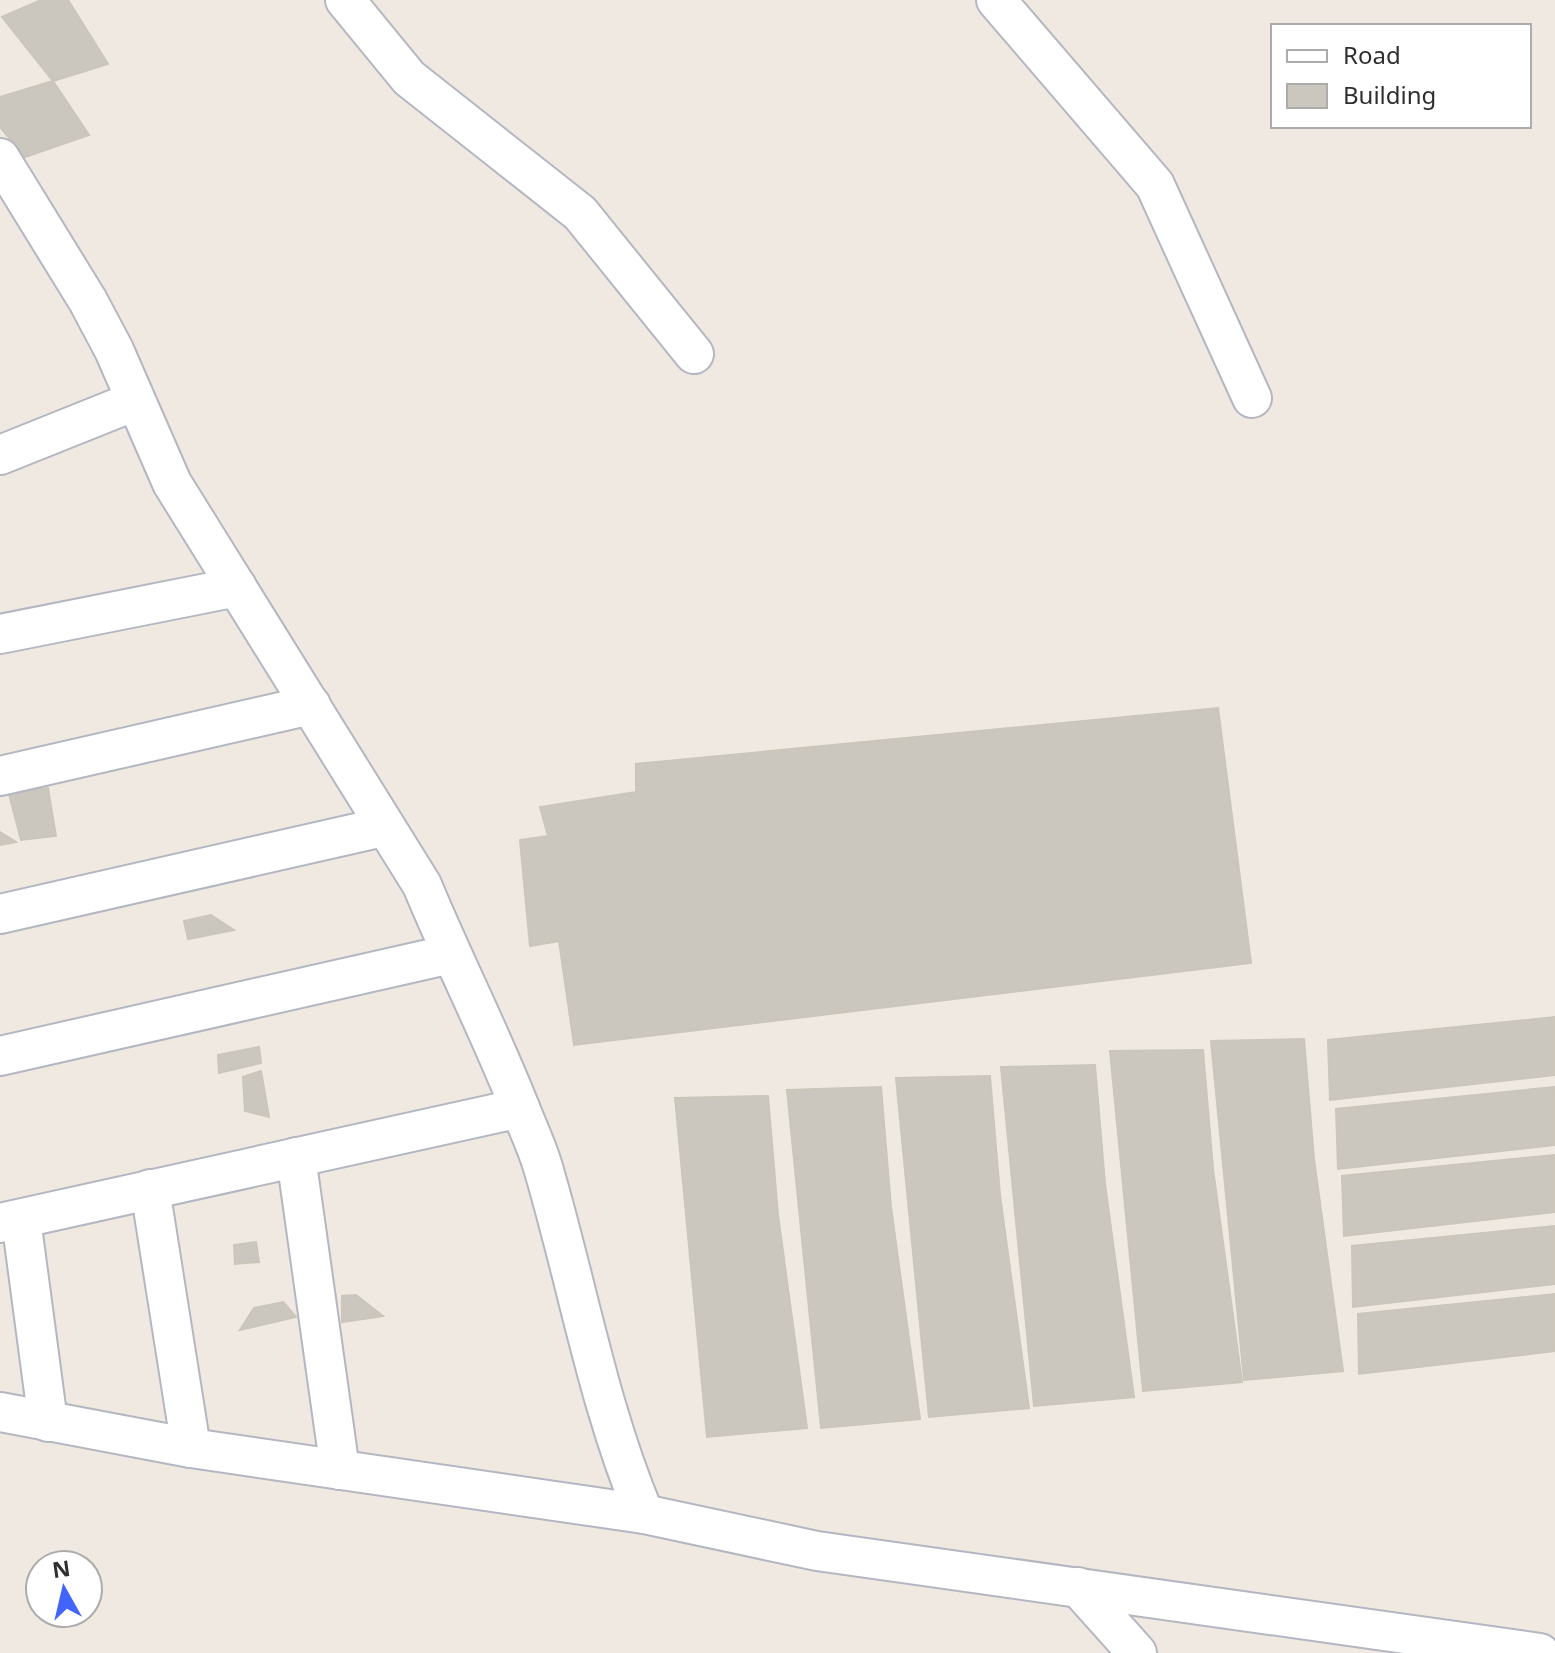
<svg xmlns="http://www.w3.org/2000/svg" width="1555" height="1653" font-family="'Noto Sans',sans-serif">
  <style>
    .building { fill: #cbc7bf; stroke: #cbc5ba; stroke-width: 2 }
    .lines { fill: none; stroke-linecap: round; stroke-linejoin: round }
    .minor-casing { stroke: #b4b7c1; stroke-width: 42 }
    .minor { stroke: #fff; stroke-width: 38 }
  </style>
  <rect width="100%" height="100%" fill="#efe9e1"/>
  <g class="building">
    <polygon points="41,0 68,0 108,64 53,81 2,17"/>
    <polygon points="53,81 89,135 25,157 0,127 0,97"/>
    <polygon points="1218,708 1251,963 574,1045 559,941 530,946 520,840 548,836 540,807 636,792 636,764"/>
    <polygon points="48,788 56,836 21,840 9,794"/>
    <polygon points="0,832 16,842 0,845"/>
    <polygon points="211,915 234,930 188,939 184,921"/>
    <polygon points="1555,1017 1555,1075 1330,1100 1328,1040"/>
    <polygon points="1304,1039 1314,1159 1343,1371 1244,1380 1211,1041"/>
    <polygon points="259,1047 261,1063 219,1073 218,1055"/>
    <polygon points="1203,1050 1213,1169 1242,1382 1143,1391 1110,1051"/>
    <polygon points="1095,1065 1105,1184 1134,1397 1034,1406 1001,1067"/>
    <polygon points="261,1071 269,1117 245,1111 243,1077"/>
    <polygon points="990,1076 1000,1195 1029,1408 929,1417 896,1078"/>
    <polygon points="881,1087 891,1207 920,1419 821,1428 787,1090"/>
    <polygon points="1555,1087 1555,1145 1338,1169 1336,1109"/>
    <polygon points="768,1096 778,1215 807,1428 707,1437 675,1098"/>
    <polygon points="1555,1155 1555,1212 1344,1236 1342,1176"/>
    <polygon points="1555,1226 1555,1284 1353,1307 1352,1246"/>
    <polygon points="256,1242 259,1262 235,1264 234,1245"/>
    <polygon points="1555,1294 1555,1351 1359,1374 1358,1314"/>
    <polygon points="356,1295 383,1316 342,1322 342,1296"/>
    <polygon points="283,1302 296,1317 240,1330 254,1308"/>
  </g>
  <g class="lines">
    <g class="minor-casing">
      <g id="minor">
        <polyline points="345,0 409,78 580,213 694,354"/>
        <polyline points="996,0 1155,185 1252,398"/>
        <path d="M0,158L88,301L114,350L172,483L422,885C453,960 490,1032 520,1108C527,1126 536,1145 542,1164C577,1281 597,1402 644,1514"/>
        <polyline points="0,455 135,401"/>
        <polyline points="0,634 237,587"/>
        <polyline points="0,776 311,705"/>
        <polyline points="0,914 383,827"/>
        <polyline points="0,1056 451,954"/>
        <polyline points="296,1157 340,1470"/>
        <polyline points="150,1189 191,1448"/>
        <polyline points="21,1219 48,1422"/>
        <polyline points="0,1223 520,1108"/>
        <polyline points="0,1412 191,1448 644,1514 817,1551 1540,1653"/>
        <polyline points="1078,1587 1137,1653"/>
      </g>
    </g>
    <use href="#minor" class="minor"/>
  </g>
  <rect x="1271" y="24" width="260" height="104" fill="#ffffff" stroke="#ababab" stroke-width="2"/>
  <rect x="1287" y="50" width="40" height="12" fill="#ffffff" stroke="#ababab" stroke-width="2"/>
  <text x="1343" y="64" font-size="24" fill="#2e2e2e">Road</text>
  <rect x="1287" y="84" width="40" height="24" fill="#cbc7bf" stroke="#ababab" stroke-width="2"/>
  <text x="1343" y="104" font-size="24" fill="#2e2e2e">Building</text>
  <g transform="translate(64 1589) rotate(352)"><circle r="38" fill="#ffffff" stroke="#ababab" stroke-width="2"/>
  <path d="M0-6L14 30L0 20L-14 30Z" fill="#4264fb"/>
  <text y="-12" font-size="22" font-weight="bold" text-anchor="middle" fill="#2e2e2e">N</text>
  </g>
</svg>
